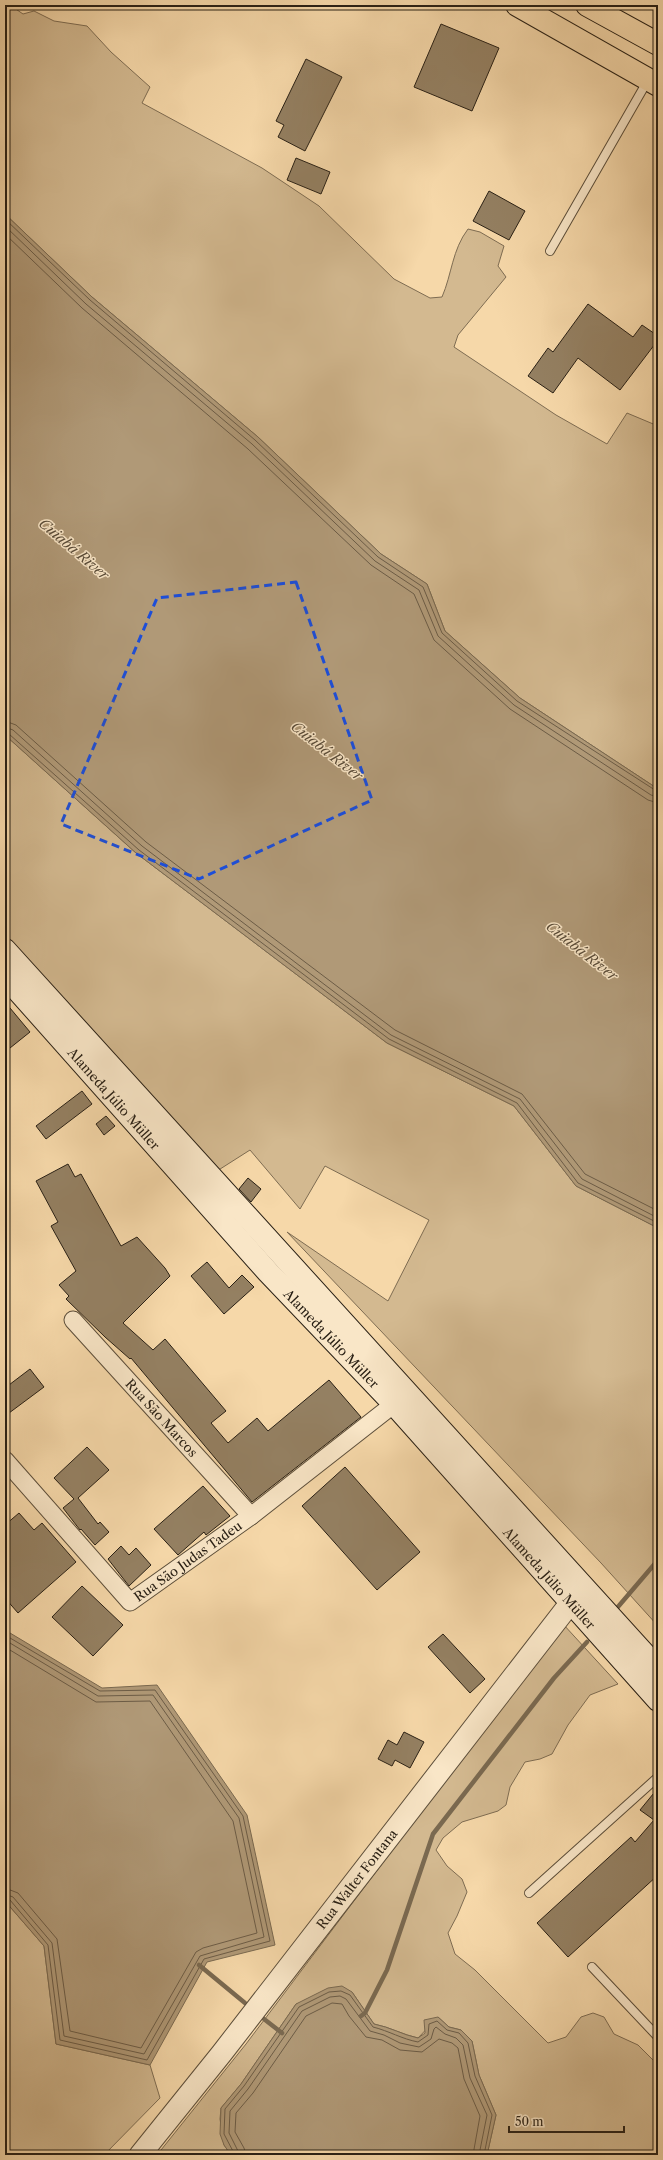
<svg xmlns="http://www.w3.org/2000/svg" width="663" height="2160" font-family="'Libre Caslon Text',serif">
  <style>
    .green { fill: #d3b990; stroke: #7e6c52 }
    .water { fill: #b09977; stroke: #7a6950 }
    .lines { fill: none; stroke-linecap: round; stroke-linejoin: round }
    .shore { stroke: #6c5c46; stroke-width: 1 }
    .stream { stroke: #7a6950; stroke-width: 4.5 }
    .building { fill: #948062; stroke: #292015 }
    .service-casing { stroke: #5c4e3a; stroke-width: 10 }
    .minor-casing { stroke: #5c4e3a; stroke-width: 19 }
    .tertiary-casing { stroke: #5c4e3a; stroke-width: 23 }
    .secondary-casing { stroke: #292015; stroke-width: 24 }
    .primary-casing { stroke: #292015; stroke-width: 24 }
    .service { stroke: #f9e6c7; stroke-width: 8 }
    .minor { stroke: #f9e6c7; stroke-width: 17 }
    .tertiary { stroke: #f9e6c7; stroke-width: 21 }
    .secondary { stroke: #f9e6c7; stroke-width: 22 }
    .primary { stroke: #f6d8a9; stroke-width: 22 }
    .marked { fill: none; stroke: #1d4ed8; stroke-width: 3; stroke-dasharray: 8 5; stroke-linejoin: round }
    .labels { text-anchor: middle; stroke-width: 3; stroke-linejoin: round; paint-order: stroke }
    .street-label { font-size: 13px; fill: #292015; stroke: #f9e6c7 }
    .water-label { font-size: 14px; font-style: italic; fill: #584a37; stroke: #f9e6c7 }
  </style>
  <rect width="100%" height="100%" fill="#f6d8a9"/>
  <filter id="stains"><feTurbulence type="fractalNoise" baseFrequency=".005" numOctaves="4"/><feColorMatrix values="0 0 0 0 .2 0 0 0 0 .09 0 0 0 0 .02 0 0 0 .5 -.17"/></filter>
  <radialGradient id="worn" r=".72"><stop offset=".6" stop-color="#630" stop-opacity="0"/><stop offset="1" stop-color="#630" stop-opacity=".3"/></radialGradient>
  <g class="green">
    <path d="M5,5H10L23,14L34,11L54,21L87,26L111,52L150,87L142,103L262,168L319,206L394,279L430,298L442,297C452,274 452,250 468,229L480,232L504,246L498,266L506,277L458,335L454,347L556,415L607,444L627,413L658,426V789L520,698L445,631L427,584L381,554L258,437L92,297L5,214Z"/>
    <polygon points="5,735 136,853 387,1043 514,1106 576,1186 658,1228 658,1626 601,1563 287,1232 388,1301 429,1220 325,1166 300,1209 250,1150 217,1171 5,936"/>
    <path d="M563,1624L618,1684L590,1695L568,1725L552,1754L540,1759L525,1762L510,1787L506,1805L498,1811L462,1822L443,1838L436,1850L447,1866L462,1879L467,1892L457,1916L448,1933L455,1954L475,1970L548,2043L566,2037L581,2017L593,2013L604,2017L614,2034L638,2045L658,2065V2155H487L496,2115L479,2075L472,2041L461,2030L449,2027L438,2017L418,2038C403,2035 390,2027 374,2024L352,1992L296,2004L241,2084L221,2108L220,2119L224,2145L231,2155H157L246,2044Z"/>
    <polygon points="5,1901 44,1946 56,2044 150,2065 160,2098 104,2155 5,2155"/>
  </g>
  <g class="water">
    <polygon points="5,214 92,297 258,437 381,554 427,584 445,631 520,698 658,789 658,1228 576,1186 514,1106 387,1043 136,853 5,735"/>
    <polygon points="5,1630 102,1688 157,1685 247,1815 275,1945 207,1962 150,2065 56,2044 44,1946 5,1901"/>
    <path d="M342,1986L352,1992L374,2024C390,2027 403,2035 418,2038L425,2033L424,2020L438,2017L449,2027L461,2030L472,2041L479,2075L496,2115L487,2155H231L224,2145L220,2134L221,2108L241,2084L296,2004L328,1988Z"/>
  </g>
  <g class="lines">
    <g class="shore">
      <polyline points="5,219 90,300 255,440 378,557 423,587 442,633 517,701 658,792"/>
      <polyline points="5,226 86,304 252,444 375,561 419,590 438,636 514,705 651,795 658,797"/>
      <polyline points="5,234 82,308 248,449 371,565 414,594 434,640 510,709 648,800 658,803"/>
      <polyline points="5,721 16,725 146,842 395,1030 522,1094 585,1174 658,1211"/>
      <polyline points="5,727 13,730 142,846 391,1035 520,1099 582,1179 658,1218"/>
      <polyline points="5,732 9,734 139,850 389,1039 517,1103 578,1183 658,1223"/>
      <polyline points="5,1635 100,1691 155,1690 243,1816 270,1941 204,1959 147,2060 60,2040 48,1945 10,1900 5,1899"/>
      <polyline points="5,1640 98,1696 153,1695 239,1818 264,1937 200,1956 144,2054 64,2036 52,1943 13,1897 5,1894"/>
      <polyline points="5,1647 96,1702 150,1701 233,1821 257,1933 203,1948 196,1952 141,2048 70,2031 57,1939 18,1893 5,1888"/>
      <path d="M235,2155L224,2134L225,2109L244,2086L299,2007L329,1992L341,1991L350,1995L373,2027C389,2031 402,2039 418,2042L428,2035L429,2024L437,2021L447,2030L459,2033L468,2043L475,2076L492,2115L484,2155"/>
      <polyline points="240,2155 229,2133 230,2111 248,2089 302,2011 330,1997 340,1996 346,1999 370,2031 384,2035 400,2043 419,2047 431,2039 434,2029 436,2027 445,2034 456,2038 463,2045 470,2078 487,2115 479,2155"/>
      <polyline points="246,2155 244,2148 235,2132 236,2113 253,2093 306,2016 332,2003 342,2004 349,2016 366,2037 382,2040 400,2050 422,2052 439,2039 452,2043 458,2048 464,2079 480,2116 473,2155"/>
    </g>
    <g class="stream">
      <polyline points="617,1608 658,1560"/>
      <polyline points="199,1965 245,2003"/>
      <polyline points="361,2016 365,2013 387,1970 433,1834 554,1678 587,1642"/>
      <polyline points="264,2019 282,2033"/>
    </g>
  </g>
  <g class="building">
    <polygon points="441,24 499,48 472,111 414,87"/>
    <polygon points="306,59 342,77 305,151 278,137 284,125 276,121"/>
    <polygon points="296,158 330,172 321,194 287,180"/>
    <polygon points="489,191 525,211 509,240 473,221"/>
    <polygon points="588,304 633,337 642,325 658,336 658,340 620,390 578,358 553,393 528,376 548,348 553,352"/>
    <polygon points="5,1002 30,1032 5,1052"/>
    <polygon points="82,1091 92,1104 46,1139 36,1126"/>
    <polygon points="106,1116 115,1126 104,1135 96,1124"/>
    <polygon points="68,1164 75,1177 81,1174 121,1246 137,1237 165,1268 170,1276 123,1323 153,1350 165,1339 226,1411 211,1423 228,1443 257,1418 268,1431 329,1380 361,1417 252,1502 131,1358 130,1359 105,1337 66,1299 69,1296 59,1285 76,1271 51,1226 58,1222 36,1181"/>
    <polygon points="248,1178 261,1189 251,1202 239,1189"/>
    <polygon points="207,1262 229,1288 242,1275 254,1287 224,1314 191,1276"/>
    <polygon points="30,1369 44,1387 5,1416 5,1388"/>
    <polygon points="87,1447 109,1470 78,1498 98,1524 100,1522 109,1532 95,1545 81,1529 80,1530 63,1508 74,1499 54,1478"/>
    <polygon points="345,1467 420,1552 377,1590 302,1506"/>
    <polygon points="203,1486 230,1516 206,1535 204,1532 178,1555 154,1529"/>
    <polygon points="19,1513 34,1530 42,1523 76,1562 18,1613 5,1598 5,1525"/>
    <polygon points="121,1546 129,1555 136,1548 151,1565 129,1586 108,1559"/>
    <polygon points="82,1586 123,1625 93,1656 52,1617"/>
    <polygon points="443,1634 485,1679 470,1693 428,1647"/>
    <polygon points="404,1732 424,1742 410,1768 395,1760 392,1766 378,1759 388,1740 397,1745"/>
    <polygon points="658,1788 658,1855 653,1861 658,1867 658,1875 568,1957 537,1923 631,1837 635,1842 654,1820 640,1810"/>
  </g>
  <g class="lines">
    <g class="service-casing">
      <g id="service">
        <polyline points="550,251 648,80"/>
        <polyline points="529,1893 658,1777"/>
        <polyline points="592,1967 658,2037"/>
      </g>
    </g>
    <g class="minor-casing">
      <g id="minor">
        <path id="s1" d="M73,1320L251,1516"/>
        <path id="s2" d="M5,1460L130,1602L251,1516L403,1397"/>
      </g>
    </g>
    <g class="tertiary-casing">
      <g id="tertiary">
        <path id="s3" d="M140,2155L222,2053L582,1588"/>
      </g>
    </g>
    <g class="secondary-casing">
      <g id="secondary">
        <polyline points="5,950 658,1669"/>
        <path id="s4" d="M5,976L268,1272L394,1404L658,1700"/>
      </g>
    </g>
    <g class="primary-casing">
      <g id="primary">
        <polyline points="517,5 658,85"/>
        <polyline points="587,5 658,44"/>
      </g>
    </g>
    <use href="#service" class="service"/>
    <use href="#minor" class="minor"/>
    <use href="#tertiary" class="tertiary"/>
    <use href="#secondary" class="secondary"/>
    <use href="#primary" class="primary"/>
  </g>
  <path class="marked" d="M296,582L372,800L199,879L61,824L157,598Z"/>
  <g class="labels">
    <g class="street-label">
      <text dy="5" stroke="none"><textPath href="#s4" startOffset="164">Alameda Júlio Müller</textPath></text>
      <text dy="5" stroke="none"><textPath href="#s4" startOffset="488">Alameda Júlio Müller</textPath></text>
      <text dy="5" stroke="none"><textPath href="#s1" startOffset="132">Rua São Marcos</textPath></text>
      <text dy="5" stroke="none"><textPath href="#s2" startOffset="260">Rua São Judas Tadeu</textPath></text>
      <text dy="5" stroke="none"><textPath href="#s4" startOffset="812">Alameda Júlio Müller</textPath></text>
      <text dy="5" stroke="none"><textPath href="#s3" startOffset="351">Rua Walter Fontana</textPath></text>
    </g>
    <g class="water-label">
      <text transform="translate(74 549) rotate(40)" y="5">Cuiabá River</text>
      <text transform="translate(327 751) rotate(38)" y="5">Cuiabá River</text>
      <text transform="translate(582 951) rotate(38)" y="5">Cuiabá River</text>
    </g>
  </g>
  <rect width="663" height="2160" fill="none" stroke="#f6d8a9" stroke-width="20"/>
  <rect x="6" y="6" width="651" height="2148" fill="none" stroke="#292015" stroke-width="2"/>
  <rect x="10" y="10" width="643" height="2140" fill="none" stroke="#292015"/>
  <path d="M509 2126v6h115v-6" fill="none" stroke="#292015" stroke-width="2"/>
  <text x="515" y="2126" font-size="12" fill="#292015" stroke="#f9e6c7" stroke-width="3" paint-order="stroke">50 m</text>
  <rect width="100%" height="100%" filter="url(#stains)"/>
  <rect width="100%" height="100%" fill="url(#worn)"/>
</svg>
